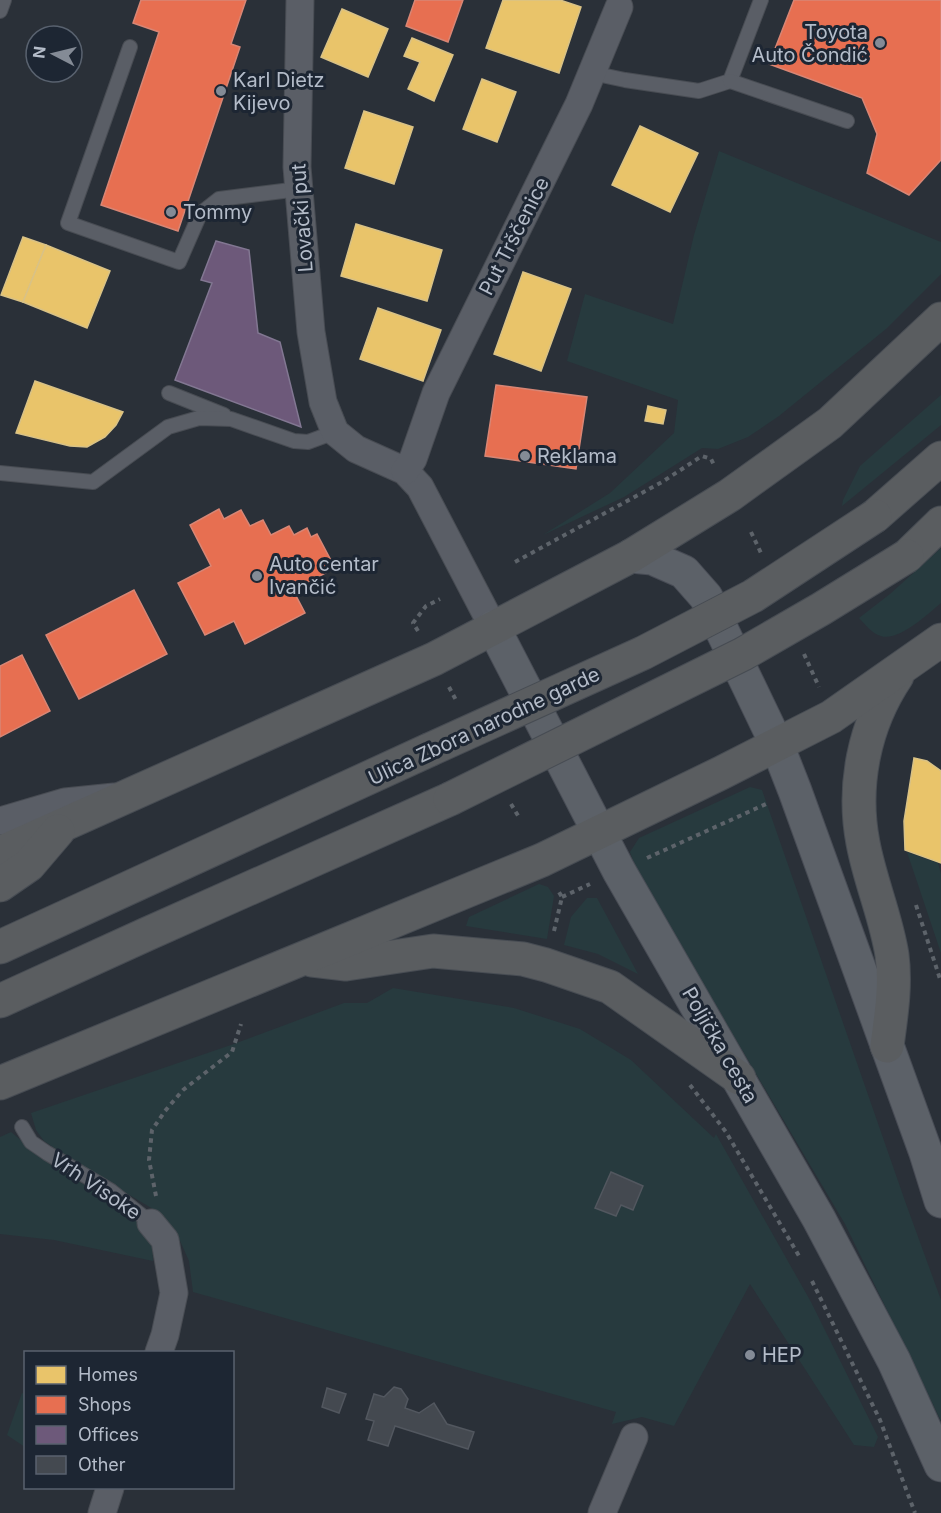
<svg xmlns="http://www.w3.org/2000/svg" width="941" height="1513" font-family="Inter,sans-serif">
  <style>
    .green { fill: #273a3e }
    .homes { fill: #e9c46a; stroke: #d9c286; stroke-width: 1.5 }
    .shops { fill: #e76f51; stroke: #d88675; stroke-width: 1.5 }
    .offices { fill: #6d597a; stroke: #827792; stroke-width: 1.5 }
    .building { fill: #444950; stroke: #52575f; stroke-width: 1.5 }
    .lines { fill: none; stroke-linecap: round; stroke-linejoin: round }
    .lane-casing { stroke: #484c53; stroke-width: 16 }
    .street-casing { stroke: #484c53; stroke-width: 29 }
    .primary-casing { stroke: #484c55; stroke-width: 35 }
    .highway-casing { stroke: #474c53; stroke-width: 35 }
    .path { stroke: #5d636a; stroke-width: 4; stroke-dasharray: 4.5 4.5; stroke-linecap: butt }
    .lane { stroke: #5a5e66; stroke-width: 14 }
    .street { stroke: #5a5e66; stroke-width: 27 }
    .primary { stroke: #5c6168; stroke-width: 33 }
    .highway { stroke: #5a5d60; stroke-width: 33 }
    .highway-bridge-casing { stroke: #474c53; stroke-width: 35; stroke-linecap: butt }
    .highway-bridge { stroke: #5a5d60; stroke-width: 33 }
    .poi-dot { fill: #848b96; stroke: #1d2633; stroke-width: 2 }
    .labels { text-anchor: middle; stroke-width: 6; stroke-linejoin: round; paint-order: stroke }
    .poi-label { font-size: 20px; fill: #b4bcc9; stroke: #1d2633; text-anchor: start }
    .street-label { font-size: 20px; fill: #b4bcc9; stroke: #1d2633 }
  </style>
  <rect width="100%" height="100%" fill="#2a3038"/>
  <g class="green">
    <polygon points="719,151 941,242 941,274 886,329 779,416 748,437 718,449 702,448 624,497 543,535 610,493 674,433 678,400 567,361 585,294 673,324 694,235"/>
    <polygon points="941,395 941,425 842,506 843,500 860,466"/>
    <path d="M941,548V603C928,614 898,642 881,636C871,633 866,625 859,618L890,594Z"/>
    <polygon points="750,787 762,790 905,1201 941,1300 941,1421 845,1224 639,876 630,852 639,838"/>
    <polygon points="907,852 938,863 941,874 941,953"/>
    <polygon points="539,884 548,887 554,896 547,939 466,926 469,917"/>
    <polygon points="587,898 597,898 638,974 598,954 564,945 571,917"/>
    <polygon points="393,988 514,1008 580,1029 631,1060 714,1138 716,1134 811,1302 878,1437 874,1447 854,1445 750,1284 674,1426 642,1417 612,1424 616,1412 193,1292 189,1261 177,1234 153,1209 84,1168 44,1141 36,1130 31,1113 231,1045 344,1003 367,1003"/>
    <polygon points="11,1132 51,1165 107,1198 134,1217 152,1240 153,1261 54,1240 0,1234 0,1137"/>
    <polygon points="22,1393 25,1394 25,1447 7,1435"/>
  </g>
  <g class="homes">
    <polygon points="503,0 560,0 581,7 559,73 486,48"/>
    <polygon points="342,9 388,29 368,77 321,57"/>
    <polygon points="412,38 453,55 434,101 408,89 420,62 404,56"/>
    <polygon points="482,79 516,92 497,142 463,129"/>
    <polygon points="364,111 413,127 394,184 345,168"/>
    <polygon points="640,126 698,153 670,212 612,185"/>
    <polygon points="356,224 442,250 427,301 341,276"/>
    <polygon points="23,237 46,245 23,302 1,295"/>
    <polygon points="46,245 110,271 87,328 23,302"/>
    <polygon points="523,272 571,289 541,371 494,354"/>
    <polygon points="378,308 441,330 423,381 360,359"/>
    <polygon points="35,381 123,412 116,425 105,437 87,447 70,446 16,433"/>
    <polygon points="648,406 666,410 663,424 645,421"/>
    <polygon points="914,758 927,761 941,771 941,863 905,850 904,821"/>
  </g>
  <g class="shops">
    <polygon points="141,0 246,0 231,44 240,47 178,231 101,205 159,32 133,23"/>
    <polygon points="415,0 463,0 448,42 406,26"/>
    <polygon points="794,0 941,0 941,160 909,195 867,173 877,134 862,98 769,64"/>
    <polygon points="496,385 587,397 576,469 485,456"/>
    <polygon points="219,509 224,519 241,510 250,526 263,520 271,535 289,526 294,535 307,528 311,537 317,534 335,568 293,590 305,613 245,644 234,621 205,635 178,583 211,566 190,525"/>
    <polygon points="134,590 167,654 79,699 46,635"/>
    <polygon points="22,655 50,711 0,737 0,666"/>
  </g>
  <polygon class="offices" points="216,241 249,250 258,333 280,342 301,427 175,380 212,283 201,280"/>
  <g class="building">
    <polygon points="611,1172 643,1186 633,1210 621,1205 616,1216 595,1208"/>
    <polygon points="394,1387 401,1389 408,1399 405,1408 419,1413 434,1403 447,1424 474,1432 468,1449 395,1426 388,1446 368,1440 374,1421 366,1419 374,1394 384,1397"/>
    <polygon points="327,1388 346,1394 339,1413 322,1407"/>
  </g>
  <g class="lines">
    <g class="lane-casing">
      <g id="lane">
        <polyline points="0,11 4,0"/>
        <polyline points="130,47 68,223 179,262 200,214 219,199 299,189"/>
        <polyline points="592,73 625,80 699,91 730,81 761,0"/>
        <polyline points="730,81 847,121"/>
        <polyline points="169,393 224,415"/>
        <polyline points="0,473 93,482 168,427 199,418 231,419 294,441 308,442 335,432"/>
        <polyline points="22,1127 31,1142 47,1153 111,1191 151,1223"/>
      </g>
    </g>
    <g class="street-casing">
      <g id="street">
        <polyline points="300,0 297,167 311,332 323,402 335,432 356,449 405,471 420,487 493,627"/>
        <polyline points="405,471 413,459 436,393 579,104 619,7"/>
        <polyline points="0,821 65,802 114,797"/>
        <polyline points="151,1223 165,1240 174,1293 165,1335 159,1352"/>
        <polyline points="102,1513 110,1488"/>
        <polyline points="602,1513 634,1437"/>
      </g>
    </g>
    <g class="primary-casing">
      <g id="primary">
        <polyline points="631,556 652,558 684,572 706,597 777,745 795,791 926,1153 941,1201"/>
        <polyline points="493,627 619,871 819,1219 894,1361 941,1465"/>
      </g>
    </g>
    <g class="highway-casing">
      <g id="highway">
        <polyline points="875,516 941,458"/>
        <polyline points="907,556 941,523"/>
        <polyline points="0,853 434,659 631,556 730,495 830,423 941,319"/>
        <polyline points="0,885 29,865 58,831"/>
        <polyline points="0,947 429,750"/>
        <polyline points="312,960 346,964 433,951 523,959 546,965 610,987 739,1078"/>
        <polyline points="0,1001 147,934 450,799"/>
        <path d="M887,1046C891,1016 896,985 892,955C886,917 870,881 863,843C852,786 864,725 897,676"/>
        <polyline points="0,1083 542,860 721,773 831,717 941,640"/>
      </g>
    </g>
    <g class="path">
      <polyline points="751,532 761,553"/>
      <polyline points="515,562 662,482 702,456 711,459 715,467"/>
      <polyline points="418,631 413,623 426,606 440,599"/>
      <polyline points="804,654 819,687"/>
      <polyline points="449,687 457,702"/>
      <polyline points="511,804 520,819"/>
      <polyline points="647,858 766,804"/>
      <polyline points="562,897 590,884"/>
      <polyline points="916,905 941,982"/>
      <polyline points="554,931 562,897 557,889"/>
      <polyline points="690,1085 726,1132 799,1256"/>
      <polyline points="156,1196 149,1160 152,1130 165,1111 183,1090 232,1052 241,1024"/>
      <polyline points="812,1281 880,1420 915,1513"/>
    </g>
    <use href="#lane" class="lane"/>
    <use href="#street" class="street"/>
    <use href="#primary" class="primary"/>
    <use href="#highway" class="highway"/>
    <g class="highway-bridge-casing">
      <g id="highway-bridge">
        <polyline points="429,750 643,653 753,596 875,516"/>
        <polyline points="450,799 743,654 821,609 907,556"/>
      </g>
    </g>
    <use href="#highway-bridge" class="highway-bridge"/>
  </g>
  <g class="poi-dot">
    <circle cx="880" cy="43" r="6"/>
    <circle cx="221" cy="91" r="6"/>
    <circle cx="171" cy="212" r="6"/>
    <circle cx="525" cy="456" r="6"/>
    <circle cx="257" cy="576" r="6"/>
    <circle cx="750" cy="1355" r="6"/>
  </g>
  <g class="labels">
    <g class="poi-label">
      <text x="868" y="39" text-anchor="end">Toyota<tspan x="868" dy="23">Auto Čondić</tspan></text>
      <text x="233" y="87">Karl Dietz<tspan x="233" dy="23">Kijevo</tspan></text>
      <text x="183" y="219">Tommy</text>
      <text x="537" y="463">Reklama</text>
      <text x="269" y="571">Auto centar<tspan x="269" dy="23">Ivančić</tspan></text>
      <text x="762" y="1362">HEP</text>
    </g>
    <g class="street-label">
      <text transform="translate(302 218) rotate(-94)" y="7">Lovački put</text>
      <text transform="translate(514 236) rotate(-63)" y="7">Put Trščenice</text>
      <text transform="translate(484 726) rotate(-25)" y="7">Ulica Zbora narodne garde</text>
      <text transform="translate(720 1045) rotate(60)" y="7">Poljička cesta</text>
      <text transform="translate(96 1186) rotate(34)" y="7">Vrh Visoke</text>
    </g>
  </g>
  <rect x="24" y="1351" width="210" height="138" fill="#1d2633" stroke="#59626f" stroke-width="1.5"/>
  <rect x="36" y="1366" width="30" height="18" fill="#e9c46a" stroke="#59626f" stroke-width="1.5"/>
  <text x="78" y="1381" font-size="18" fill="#b4bcc9">Homes</text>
  <rect x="36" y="1396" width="30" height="18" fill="#e76f51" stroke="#59626f" stroke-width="1.5"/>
  <text x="78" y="1411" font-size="18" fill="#b4bcc9">Shops</text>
  <rect x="36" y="1426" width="30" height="18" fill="#6d597a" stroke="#59626f" stroke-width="1.5"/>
  <text x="78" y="1441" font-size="18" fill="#b4bcc9">Offices</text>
  <rect x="36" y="1456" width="30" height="18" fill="#444950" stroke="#59626f" stroke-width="1.5"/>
  <text x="78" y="1471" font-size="18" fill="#b4bcc9">Other</text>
  <g transform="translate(54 54) rotate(277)"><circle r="28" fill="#1d2633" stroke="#59626f" stroke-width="1.5"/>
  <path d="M0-4.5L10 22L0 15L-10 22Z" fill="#848b96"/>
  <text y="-9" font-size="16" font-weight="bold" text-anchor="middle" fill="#b4bcc9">N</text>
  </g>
</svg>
